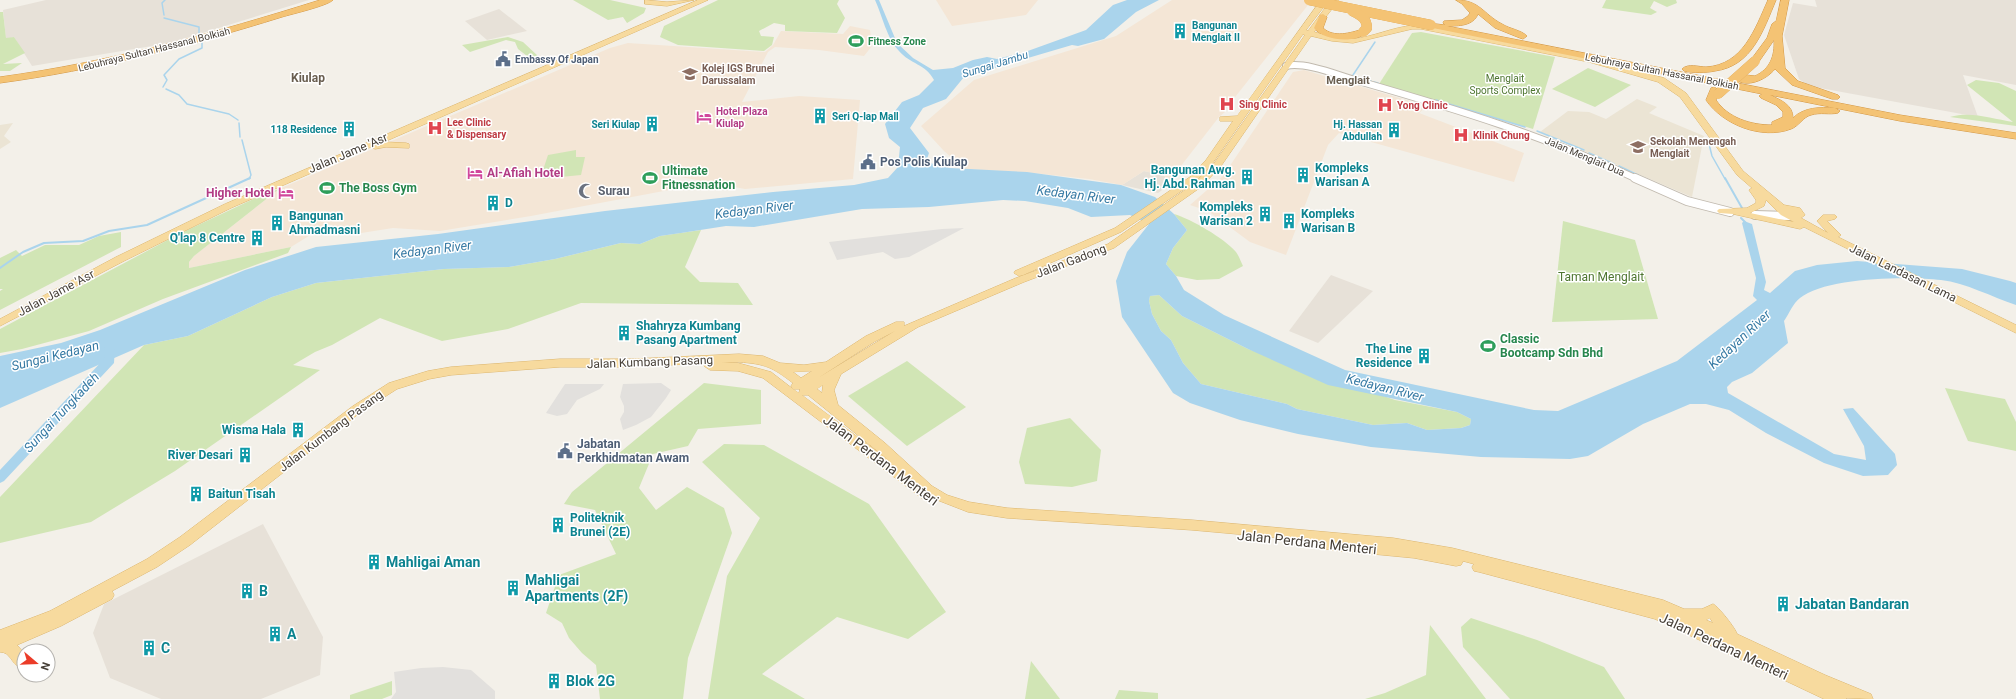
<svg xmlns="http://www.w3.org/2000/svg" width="2016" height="699" font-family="Roboto,sans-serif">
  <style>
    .residential { fill: #e7e1d8 }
    .commercial { fill: #f4e6d6 }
    .education { fill: #ebe4d4 }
    .green { fill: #d1e5b5 }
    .parking { fill: #e2e0dd }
    .water { fill: #aad4ec; fill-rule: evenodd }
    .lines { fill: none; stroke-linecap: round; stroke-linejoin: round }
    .stream-far1 { stroke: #aad4ec; stroke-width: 1.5 }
    .stream { stroke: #aad4ec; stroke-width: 2 }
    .river { fill: #aad4ec; fill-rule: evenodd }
    .minor-far1-casing { stroke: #c1baaf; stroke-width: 8 }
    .minor-casing { stroke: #c1baaf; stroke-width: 10 }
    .major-casing { stroke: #dcb66f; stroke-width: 1 }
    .highway-casing { stroke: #d39744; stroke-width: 1 }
    .minor-far1 { stroke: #fff; stroke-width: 6 }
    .minor { stroke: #fff; stroke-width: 8 }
    .major { fill: #f7da9e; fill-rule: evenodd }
    .highway { fill: #f4c374; fill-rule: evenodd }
    .highway-bridge-casing { stroke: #d39744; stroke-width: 10; stroke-linecap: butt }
    .highway-bridge { stroke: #f4c374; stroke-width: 10 }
    .labels { text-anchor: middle; stroke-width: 3; stroke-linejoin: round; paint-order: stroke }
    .far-culture-label { font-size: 10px; font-weight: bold; fill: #0d838f; stroke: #fff; text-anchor: end }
    .far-leisure-label { font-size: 10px; font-weight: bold; fill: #27864d; stroke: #fff; text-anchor: start }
    .far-street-label { font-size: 10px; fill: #474038; stroke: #fff }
    .far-service-label { font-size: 10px; font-weight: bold; fill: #4e5e75; stroke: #fff; text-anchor: start }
    .far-education-label { font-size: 10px; font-weight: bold; fill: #785e54; stroke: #fff; text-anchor: start }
    .far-park-label { font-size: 10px; fill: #4d752f; stroke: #fff }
    .far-health-label { font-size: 10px; font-weight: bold; fill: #be3a42; stroke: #fff; text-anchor: start }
    .far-hotel-label { font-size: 10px; font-weight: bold; fill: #b23c85; stroke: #fff; text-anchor: start }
    .far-water-label { font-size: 11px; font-style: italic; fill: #367aa4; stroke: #fff }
    .far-neighbourhood-label { font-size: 11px; font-weight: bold; fill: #695e50; stroke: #fff }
    .far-quarter-label { font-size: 12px; font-weight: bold; fill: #695e50; stroke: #fff }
    .street-label { font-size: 12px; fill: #474038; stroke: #fff }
    .service-label { font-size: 12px; font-weight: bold; fill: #4e5e75; stroke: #fff; text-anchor: start }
    .culture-label { font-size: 12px; font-weight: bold; fill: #0d838f; stroke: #fff; text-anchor: start }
    .leisure-label { font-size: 12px; font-weight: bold; fill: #27864d; stroke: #fff; text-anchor: start }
    .hotel-label { font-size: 12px; font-weight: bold; fill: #b23c85; stroke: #fff; text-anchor: start }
    .worship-label { font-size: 12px; font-weight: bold; fill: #5b616d; stroke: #fff; text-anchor: start }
    .park-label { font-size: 12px; fill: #4d752f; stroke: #fff }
    .water-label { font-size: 13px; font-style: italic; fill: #367aa4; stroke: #fff }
    .near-street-label { font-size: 14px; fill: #474038; stroke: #fff }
    .near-culture-label { font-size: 14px; font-weight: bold; fill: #0d838f; stroke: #fff; text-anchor: start }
  </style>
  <rect width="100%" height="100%" fill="#f3f0e9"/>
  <g class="residential">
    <polygon points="46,0 309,0 170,43 32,66 14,37 6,39 3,10"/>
    <polygon points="1815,0 2016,0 2016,85 1963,75 1978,117 1809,86 1799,79 1784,35 1793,3 1817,7"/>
    <polygon points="499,9 527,31 487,40 465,21"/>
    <polygon points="1144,171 1166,176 1165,178 1173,182 1158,193 1122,185"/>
    <polygon points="1331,275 1373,291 1318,343 1289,331"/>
    <polygon points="263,524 323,637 320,675 261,699 161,699 110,678 93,633 104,604"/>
  </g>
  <g class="commercial">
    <polygon points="936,0 1038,0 1026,15 952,26"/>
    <polygon points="1172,0 1312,0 1224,111 1225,112 1219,117 1170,180 1164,177 1165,176 1144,171 1122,185 1089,179 1033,173 965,169 944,151 921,126 974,80 1116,36"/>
    <polygon points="850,26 870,30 872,46 864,56 819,50 775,47 768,52 742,102 799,96 860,100 853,179 745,189 670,175 669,190 531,216 440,231 393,228 355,234 328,224 291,247 189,268 189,262 194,256 279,189 610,48 628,43 765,52 773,45 781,31 843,34"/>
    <polygon points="1304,70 1427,106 1419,113 1524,153 1514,182 1339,133 1328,145 1286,255 1250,242 1208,211 1190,205 1223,176 1293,72"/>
  </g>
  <g class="education">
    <polygon points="1637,99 1657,107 1649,113 1704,136 1692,197 1540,132 1568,111 1589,112 1606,119"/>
    <polygon points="13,123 4,136 11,142 0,149 0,125"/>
  </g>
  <g class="green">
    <polygon points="573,0 610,0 646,8 644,13 627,23 623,17 608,20"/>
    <polygon points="718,0 839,0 837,4 845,18 837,33 785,31 785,25 774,23 759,31 761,36 774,37 772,45 764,51 678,45 660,37 664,26"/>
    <polygon points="1606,0 1676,0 1677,3 1667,7 1654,1 1650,8 1657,12 1651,15 1602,8"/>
    <polygon points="0,12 3,12 6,38 14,37 25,53 3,64 22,63 10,71 0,71"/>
    <polygon points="1421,32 1555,57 1533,129 1379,84 1412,33"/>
    <polygon points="508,37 523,42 538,56 531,59 518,49 515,42 506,40 470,52 462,45"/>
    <polygon points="1588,68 1631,85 1595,107 1552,89"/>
    <path d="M1976,80L1999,83L2016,91V126L1950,117C1971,111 1992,119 2013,122L1967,85Z"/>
    <polygon points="576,150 576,157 585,157 581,175 540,179 548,155"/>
    <polygon points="279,189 194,256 189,262 189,268 291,247 288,253 163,299 89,331 22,349 0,353 0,329 179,234 264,194"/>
    <path d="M1174,214C1191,219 1224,238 1236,252C1239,256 1241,262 1243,266L1219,279L1197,280L1176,276L1166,264L1173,248L1187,230Z"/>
    <polygon points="1563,221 1635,240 1658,319 1552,322"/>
    <polygon points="701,230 685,267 700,282 738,283 753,305 581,303 508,329 442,341 380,318 332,345 315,352 293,365 320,370 175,471 91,522 0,543 0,497 144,345 188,336 272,297 316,283 444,269 509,267 555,259 621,243 640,244 660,236"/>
    <polygon points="121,232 121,247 0,310 0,291 3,289 0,289 0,258 16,250 22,256 45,245 79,245 99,236"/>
    <polygon points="1159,295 1182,316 1248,349 1395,400 1457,412 1471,419 1470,425 1461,428 1427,430 1407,423 1373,425 1297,409 1287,404 1201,384 1183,363 1171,340 1161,331 1152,314 1149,301 1150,296"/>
    <polygon points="907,361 966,407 907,446 848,396"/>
    <polygon points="704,383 761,390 761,424 698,429 688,446 653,454 639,488 656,510 687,487 724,508 732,533 688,658 683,699 600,699 596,665 582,653 569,638 562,623 546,613 559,575 616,554 595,510 564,504 572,492"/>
    <polygon points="1945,388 2005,399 2016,422 2016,451 1968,441"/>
    <polygon points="1070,418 1101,450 1097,481 1072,487 1025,484 1019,462 1027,428"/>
    <polygon points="724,444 764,445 869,504 946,612 908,639 837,617 762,674 805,699 708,699 727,576 760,518 702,462"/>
    <polygon points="1471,618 1537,640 1604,667 1625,699 1510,699 1463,647 1461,627"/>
    <polygon points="1430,625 1486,699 1365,699 1385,693 1426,675"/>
    <polygon points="1031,661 1060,699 1025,699"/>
    <polygon points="392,681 392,695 382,699 350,699 350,695"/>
    <polygon points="1119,690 1158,693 1158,699 1115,699"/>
  </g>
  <g class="parking">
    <polygon points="964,228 909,257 895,259 883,252 837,260 829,242 942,229"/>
    <polygon points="661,383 671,390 666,398 651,417 636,425 623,430 620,419 624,412 624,406 620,397 623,384"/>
    <polygon points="565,384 604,384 600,389 577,400 567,414 557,416 546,413"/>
    <polygon points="443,667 471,670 495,691 495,699 391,699 396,692 394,672 421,668"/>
  </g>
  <path class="water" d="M875,0H879L897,43L913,58L933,70L953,68L973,60L987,57L997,59L1025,52L1086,30L1113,5L1127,0H1159L1136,12L1104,39L1078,46L1072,45L964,77L946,99L923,108L910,128L929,153L926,162L950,168L1027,172L1121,185L1155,197L1174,214L1187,230L1173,248L1166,264L1176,276L1184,290L1224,315L1345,370L1534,410L1558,411L1677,361L1757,300L1753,296L1756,278L1742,223L1744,221L1752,224L1766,282L1764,290L1770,293L1795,271L1817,265L1857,261L1962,269L2010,281L2016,283V305C1992,297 1966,283 1941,280C1908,276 1825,277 1800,298C1793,303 1789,314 1784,321L1788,343L1752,373L1732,382L1727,387L1728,393L1834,454L1866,460L1864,446L1843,409L1853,408L1895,454L1897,465L1888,475L1863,476L1824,463L1766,433L1729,410L1706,404H1690L1643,424L1588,456L1570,459L1481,457L1371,447L1298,434L1240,420L1190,403L1173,393L1122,317L1116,281L1127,252L1149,224L1130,215L1091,217L1068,208L1025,201L1003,200L929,207L862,209L754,227L726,226L681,233L660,236L640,244L621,243L555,259L509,267L444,269L316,283L272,297L188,336L144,345L0,408V356L61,343L100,330L245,270L316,247L438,234L605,211L773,192L854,185L888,178L898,167L900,147L889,138L885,124L902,102L919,95L934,80C926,64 910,64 899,51C887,39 882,15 875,0ZM1159,295L1182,316L1248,349L1328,385L1457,412L1471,419L1470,425L1461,428L1427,430L1407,423L1373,425L1297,409L1287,404L1201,384L1183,363L1171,340L1161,331L1152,314L1149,301L1150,296Z"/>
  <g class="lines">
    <g class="stream-far1">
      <polyline points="164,15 162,3 165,0"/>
      <polyline points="164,18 199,27 199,34"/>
      <polyline points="1357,77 1353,75 1375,42"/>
      <polyline points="1361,78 1371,81"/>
      <polyline points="1374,82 1378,83"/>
      <polyline points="163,87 167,80 164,75 179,59 202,48 202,40"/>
      <polyline points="166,89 179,95 187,104 229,114 238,120"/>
      <polyline points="1436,100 1525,127"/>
      <polyline points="239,123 240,137"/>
      <polyline points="1537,131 1584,150"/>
      <polyline points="242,140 251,175 249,179"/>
      <polyline points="1709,144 1712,156 1725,179"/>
      <polyline points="1589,153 1614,164"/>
      <polyline points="1619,166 1638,175"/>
    </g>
    <g class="stream">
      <polyline points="1725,178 1742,208"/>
      <polyline points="1741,218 1746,223"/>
      <polyline points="0,268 23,252 44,243 83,241 109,231 147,225 250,178"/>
    </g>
    <polygon class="river" points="110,342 115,346 114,363 4,481 0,483 0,470 104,359 105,346"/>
    <g class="minor-far1-casing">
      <path id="minor-far1" d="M1286,66C1306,61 1342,77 1362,82C1456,109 1548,137 1637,179"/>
    </g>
    <g class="minor-casing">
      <g id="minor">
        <polyline points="1635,178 1687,201 1730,212"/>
        <polyline points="1755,215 1790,216"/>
      </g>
    </g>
    <g class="major-casing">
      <g id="major">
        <polygon points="645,0 667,2 694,0 667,6 645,4"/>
        <polygon points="698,0 708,0 384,142 406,143 409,144 409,148 386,147 375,149 371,147 231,208 124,261 0,326 0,319 116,257 225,204"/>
        <path d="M1321,0H1329L1306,30L1308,31L1331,0H1339L1314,32C1329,36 1345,40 1360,38C1381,34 1399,25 1421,25L1589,58L1664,78L1686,93L1743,171L1784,205L1800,208L1805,215L1801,218L1828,233L1817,221L1823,215H1835L1837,217L1835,219L1827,221L1841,235L1838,237L2016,325V333L1804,227L1800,229L1733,214L1719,213L1717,211L1719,209L1747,208L1756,203V200L1749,190L1752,188L1737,175L1680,97L1658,82L1589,62L1421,29H1412L1353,43L1332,41L1311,36L1221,166L1201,187L1114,248L1024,282L918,327L841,374L834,390L838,405L885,443L932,486L947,495L969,502L1007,508L1192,520L1393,538L1452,548L1663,600L1684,609H1702L1713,604C1718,606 1736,629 1737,634L1825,675L1871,694L1873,699L1846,698V699H1824L1655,619L1479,572L1474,571L1472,567L1474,564L1463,561L1461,565L1456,566L1414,558L1331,550L1326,549L1324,545L1326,542L1192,530L1007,518L968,512L932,498L927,501L923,499L763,378L738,371L710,370L704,366L706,363L632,367H560L451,375L429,379L397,389L361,412L190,545L157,567L112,591L114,595L112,599L61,626L17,645L24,653V666L20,667C11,664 11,652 0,652V630L50,611L147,559L180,537L353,406L389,383L428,371L451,367L560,359H632L739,354L763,356L780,363L804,365L826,362L866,336L896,322H904V326L1016,278L1108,244L1195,183L1215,162L1305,35L1303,34L1212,164L1196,181L1121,232L1023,275L1019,276L1014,273L1015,271L1115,228L1190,177L1206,160L1233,121H1220V117L1237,116ZM1764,198L1781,215L1794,222L1750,213L1764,206L1766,200ZM895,331L818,378L874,342ZM739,362C766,364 772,367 793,383L791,386L793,389L771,372L738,363H721ZM812,371L801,378L793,372ZM823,385L822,393L817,389ZM793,389H800L799,393ZM802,395H808L891,462ZM1710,618L1713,623L1706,620Z"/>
      </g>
    </g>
    <g class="highway-casing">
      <g id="highway">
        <path d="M320,0H333C327,6 292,14 282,17C189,46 96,70 0,83V77C110,62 215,33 320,0Z"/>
        <path d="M1456,0C1480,0 1483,14 1502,24C1510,29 1521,30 1527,36L1523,39L1520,38L1495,28L1478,14C1473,26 1459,26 1447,26L1900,115L2016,133V139L1900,121L1835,108L1840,111L1838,113C1830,115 1820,112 1811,115C1803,117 1799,126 1791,129C1762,140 1723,125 1706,100L1711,88L1714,87L1719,90L1716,100C1728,118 1751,125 1772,125V122L1783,117V112L1776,105L1761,98L1759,96L1762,94L1428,27V23L1445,25L1443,23L1444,21L1462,20L1468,16L1470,13L1462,4ZM1770,95L1835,108C1820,107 1804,107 1793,118C1793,105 1781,100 1770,95Z"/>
        <path d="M1768,0H1776C1763,31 1752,66 1715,71C1705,73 1693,73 1684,71L1682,69C1688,63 1699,67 1706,67C1743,65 1755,29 1768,0Z"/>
        <path d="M1781,0H1789L1782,36L1785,68L1798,81L1838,95L1840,97L1838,99H1832L1792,85L1775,69C1766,80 1745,90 1732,77L1737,74L1755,76C1770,69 1775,56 1774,40L1758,63L1755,64L1750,61L1767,38L1772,24L1776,21Z"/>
        <path d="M1323,14L1327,17L1323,28C1334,38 1350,33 1363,29L1367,32C1356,44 1324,41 1314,28L1320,15Z"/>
      </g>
    </g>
    <use href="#minor-far1" class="minor-far1"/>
    <use href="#minor" class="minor"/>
    <use href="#major" class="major"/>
    <use href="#highway" class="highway"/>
    <g class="highway-bridge-casing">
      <g id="highway-bridge">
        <polyline points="1309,0 1431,25"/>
        <path d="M1352,11C1360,15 1367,18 1367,28L1363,32"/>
        <polyline points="1718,94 1755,61"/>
      </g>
    </g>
    <use href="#highway-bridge" class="highway-bridge"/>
  </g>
  <defs>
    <g id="building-bare" transform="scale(1.2)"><path d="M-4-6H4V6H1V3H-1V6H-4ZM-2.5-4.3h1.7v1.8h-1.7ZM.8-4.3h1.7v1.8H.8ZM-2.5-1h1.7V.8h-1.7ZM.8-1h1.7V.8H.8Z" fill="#0f9aa8" stroke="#fff" stroke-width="2.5" paint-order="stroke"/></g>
    <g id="stadium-bare" transform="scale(1.2)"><path d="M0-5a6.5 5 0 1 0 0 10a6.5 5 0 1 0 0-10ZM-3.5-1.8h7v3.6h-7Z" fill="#2e9e5b" stroke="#fff" stroke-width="2.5" paint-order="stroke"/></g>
    <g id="civic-bare" transform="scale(1.2)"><path d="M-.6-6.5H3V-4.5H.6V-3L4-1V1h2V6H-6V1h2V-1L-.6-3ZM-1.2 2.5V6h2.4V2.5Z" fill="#5c6f8a" stroke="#fff" stroke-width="2.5" paint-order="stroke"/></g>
    <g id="university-bare" transform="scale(1.2)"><path d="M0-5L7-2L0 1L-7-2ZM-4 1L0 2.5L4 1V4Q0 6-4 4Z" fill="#8d6e63" stroke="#fff" stroke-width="2.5" paint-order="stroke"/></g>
    <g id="hospital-bare" transform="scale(1.2)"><path d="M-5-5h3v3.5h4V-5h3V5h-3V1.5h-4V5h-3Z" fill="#e0444e" stroke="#fff" stroke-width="2.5" paint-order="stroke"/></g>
    <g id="hotel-bare" transform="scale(1.2)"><path d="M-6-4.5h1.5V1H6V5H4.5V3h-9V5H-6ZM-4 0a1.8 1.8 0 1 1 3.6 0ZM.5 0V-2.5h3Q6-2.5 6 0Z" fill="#d1479c" stroke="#fff" stroke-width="2.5" paint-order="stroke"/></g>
    <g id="school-bare" transform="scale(1.2)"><path d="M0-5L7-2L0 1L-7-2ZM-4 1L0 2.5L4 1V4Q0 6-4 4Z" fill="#8d6e63" stroke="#fff" stroke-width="2.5" paint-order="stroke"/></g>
    <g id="mosque-bare" transform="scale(1.2)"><path d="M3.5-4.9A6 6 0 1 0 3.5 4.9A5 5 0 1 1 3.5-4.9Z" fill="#6b7280" stroke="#fff" stroke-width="2.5" paint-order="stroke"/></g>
  </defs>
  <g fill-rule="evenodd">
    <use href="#building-bare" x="1180" y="31"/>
    <use href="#stadium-bare" x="856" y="41"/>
    <use href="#civic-bare" x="503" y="59"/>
    <use href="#university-bare" x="690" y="74"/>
    <use href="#hospital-bare" x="1227" y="104"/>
    <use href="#hospital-bare" x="1385" y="105"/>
    <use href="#building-bare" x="820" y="116"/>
    <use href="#hotel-bare" x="704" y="117"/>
    <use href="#building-bare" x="652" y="124"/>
    <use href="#hospital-bare" x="435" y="128"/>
    <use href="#building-bare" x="349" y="129"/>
    <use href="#building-bare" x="1394" y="130"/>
    <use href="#hospital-bare" x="1461" y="135"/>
    <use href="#school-bare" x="1638" y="147"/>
    <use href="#civic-bare" x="868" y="162"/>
    <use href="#hotel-bare" x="475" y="173"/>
    <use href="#building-bare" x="1303" y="175"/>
    <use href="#building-bare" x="1247" y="177"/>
    <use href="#stadium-bare" x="650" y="178"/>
    <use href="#stadium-bare" x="327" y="188"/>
    <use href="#mosque-bare" x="586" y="191"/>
    <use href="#hotel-bare" x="286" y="193"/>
    <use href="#building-bare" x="493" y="203"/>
    <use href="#building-bare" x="1265" y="214"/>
    <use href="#building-bare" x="1289" y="221"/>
    <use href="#building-bare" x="277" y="223"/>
    <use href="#building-bare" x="257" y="238"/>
    <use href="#building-bare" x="624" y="333"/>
    <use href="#stadium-bare" x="1488" y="346"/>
    <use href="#building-bare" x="1424" y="356"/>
    <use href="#building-bare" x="298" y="430"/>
    <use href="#civic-bare" x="565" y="451"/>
    <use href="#building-bare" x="245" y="455"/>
    <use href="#building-bare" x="196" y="494"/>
    <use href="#building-bare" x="558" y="525"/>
    <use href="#building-bare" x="374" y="562"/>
    <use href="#building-bare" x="513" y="588"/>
    <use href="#building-bare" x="247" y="591"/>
    <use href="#building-bare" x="1783" y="604"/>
    <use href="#building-bare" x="275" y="634"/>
    <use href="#building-bare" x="149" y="648"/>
    <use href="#building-bare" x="554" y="681"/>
  </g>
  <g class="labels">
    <g class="far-culture-label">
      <text x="1192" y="29" text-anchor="start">Bangunan<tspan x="1192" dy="12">Menglait II</tspan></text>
      <text x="832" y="120" text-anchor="start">Seri Q-lap Mall</text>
      <text x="640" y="128">Seri Kiulap</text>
      <text x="1382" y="128">Hj. Hassan<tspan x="1382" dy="12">Abdullah</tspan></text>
      <text x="337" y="133">118 Residence</text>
    </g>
    <g class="far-leisure-label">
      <text x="868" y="45">Fitness Zone</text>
    </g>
    <g class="far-street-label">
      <text transform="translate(154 49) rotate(-14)" y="4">Lebuhraya Sultan Hassanal Bolkiah</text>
      <text transform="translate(1662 71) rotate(11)" y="4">Lebuhraya Sultan Hassanal Bolkiah</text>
      <text transform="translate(1585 156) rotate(23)" y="4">Jalan Menglait Dua</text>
    </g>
    <g class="far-service-label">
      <text x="515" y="63">Embassy Of Japan</text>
    </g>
    <g class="far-education-label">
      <text x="702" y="72">Kolej IGS Brunei<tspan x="702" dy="12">Darussalam</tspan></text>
      <text x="1650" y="145">Sekolah Menengah<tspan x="1650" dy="12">Menglait</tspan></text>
    </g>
    <g class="far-park-label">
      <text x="1505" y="82">Menglait<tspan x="1505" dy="12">Sports Complex</tspan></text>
    </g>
    <g class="far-health-label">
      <text x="1239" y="108">Sing Clinic</text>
      <text x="1397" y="109">Yong Clinic</text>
      <text x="447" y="126">Lee Clinic<tspan x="447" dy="12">&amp; Dispensary</tspan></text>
      <text x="1473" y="139">Klinik Chung</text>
    </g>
    <g class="far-hotel-label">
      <text x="716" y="115">Hotel Plaza<tspan x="716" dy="12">Kiulap</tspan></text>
    </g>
    <g class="far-water-label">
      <text transform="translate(995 64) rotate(-17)" y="4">Sungai Jambu</text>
    </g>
    <g class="far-neighbourhood-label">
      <text x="1348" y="84">Menglait</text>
    </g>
    <g class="far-quarter-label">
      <text x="308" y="82">Kiulap</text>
    </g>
    <g class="street-label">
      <text transform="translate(348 153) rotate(-23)" y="4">Jalan Jame 'Asr</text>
      <text transform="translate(1071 261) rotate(-21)" y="4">Jalan Gadong</text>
      <text transform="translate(1903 273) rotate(26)" y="4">Jalan Landasan Lama</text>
      <text transform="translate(56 293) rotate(-28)" y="4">Jalan Jame 'Asr</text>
      <text transform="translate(650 362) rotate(-2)" y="4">Jalan Kumbang Pasang</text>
      <text transform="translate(331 431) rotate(-37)" y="4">Jalan Kumbang Pasang</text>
    </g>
    <g class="service-label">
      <text x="880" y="166">Pos Polis Kiulap</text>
      <text x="577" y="448">Jabatan<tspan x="577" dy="14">Perkhidmatan Awam</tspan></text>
    </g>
    <g class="culture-label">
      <text x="1315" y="172">Kompleks<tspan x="1315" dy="14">Warisan A</tspan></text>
      <text x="1235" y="174" text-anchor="end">Bangunan Awg.<tspan x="1235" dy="14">Hj. Abd. Rahman</tspan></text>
      <text x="505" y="207">D</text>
      <text x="1253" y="211" text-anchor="end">Kompleks<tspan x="1253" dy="14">Warisan 2</tspan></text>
      <text x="1301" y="218">Kompleks<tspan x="1301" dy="14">Warisan B</tspan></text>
      <text x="289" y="220">Bangunan<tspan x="289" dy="14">Ahmadmasni</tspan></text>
      <text x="245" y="242" text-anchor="end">Q'lap 8 Centre</text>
      <text x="636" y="330">Shahryza Kumbang<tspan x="636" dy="14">Pasang Apartment</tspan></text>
      <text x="1412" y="353" text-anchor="end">The Line<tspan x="1412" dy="14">Residence</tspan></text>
      <text x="286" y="434" text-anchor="end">Wisma Hala</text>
      <text x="233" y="459" text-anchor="end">River Desari</text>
      <text x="208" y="498">Baitun Tisah</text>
      <text x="570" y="522">Politeknik<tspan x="570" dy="14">Brunei (2E)</tspan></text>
    </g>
    <g class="leisure-label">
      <text x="662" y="175">Ultimate<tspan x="662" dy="14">Fitnessnation</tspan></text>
      <text x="339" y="192">The Boss Gym</text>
      <text x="1500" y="343">Classic<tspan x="1500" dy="14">Bootcamp Sdn Bhd</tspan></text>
    </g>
    <g class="hotel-label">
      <text x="487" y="177">Al-Afiah Hotel</text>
      <text x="274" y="197" text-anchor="end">Higher Hotel</text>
    </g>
    <g class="worship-label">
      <text x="598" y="195">Surau</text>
    </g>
    <g class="park-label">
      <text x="1601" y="281">Taman Menglait</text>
    </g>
    <g class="water-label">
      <text transform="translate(1076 194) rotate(7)" y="5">Kedayan River</text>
      <text transform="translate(754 209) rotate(-7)" y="5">Kedayan River</text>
      <text transform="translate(432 249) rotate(-7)" y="5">Kedayan River</text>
      <text transform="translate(1739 339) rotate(-43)" y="5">Kedayan River</text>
      <text transform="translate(55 355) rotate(-14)" y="5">Sungai Kedayan</text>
      <text transform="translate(1385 387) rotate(14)" y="5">Kedayan River</text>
      <text transform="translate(61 412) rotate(-47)" y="5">Sungai Tungkadeh</text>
    </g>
    <g class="near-street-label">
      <text transform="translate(881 460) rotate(37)" y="5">Jalan Perdana Menteri</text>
      <text transform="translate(1307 542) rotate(6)" y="5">Jalan Perdana Menteri</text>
      <text transform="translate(1724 646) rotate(25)" y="5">Jalan Perdana Menteri</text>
    </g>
    <g class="near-culture-label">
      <text x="386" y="567">Mahligai Aman</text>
      <text x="525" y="585">Mahligai<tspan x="525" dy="16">Apartments (2F)</tspan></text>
      <text x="259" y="596">B</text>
      <text x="1795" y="609">Jabatan Bandaran</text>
      <text x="287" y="639">A</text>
      <text x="161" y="653">C</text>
      <text x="566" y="686">Blok 2G</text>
    </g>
  </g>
  <g transform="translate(36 663) rotate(109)"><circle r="19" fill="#ffffff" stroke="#b5b3af"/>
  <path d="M0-3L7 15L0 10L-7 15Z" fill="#eb3c28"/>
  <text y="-6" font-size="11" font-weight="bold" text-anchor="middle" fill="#474038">N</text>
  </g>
</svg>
